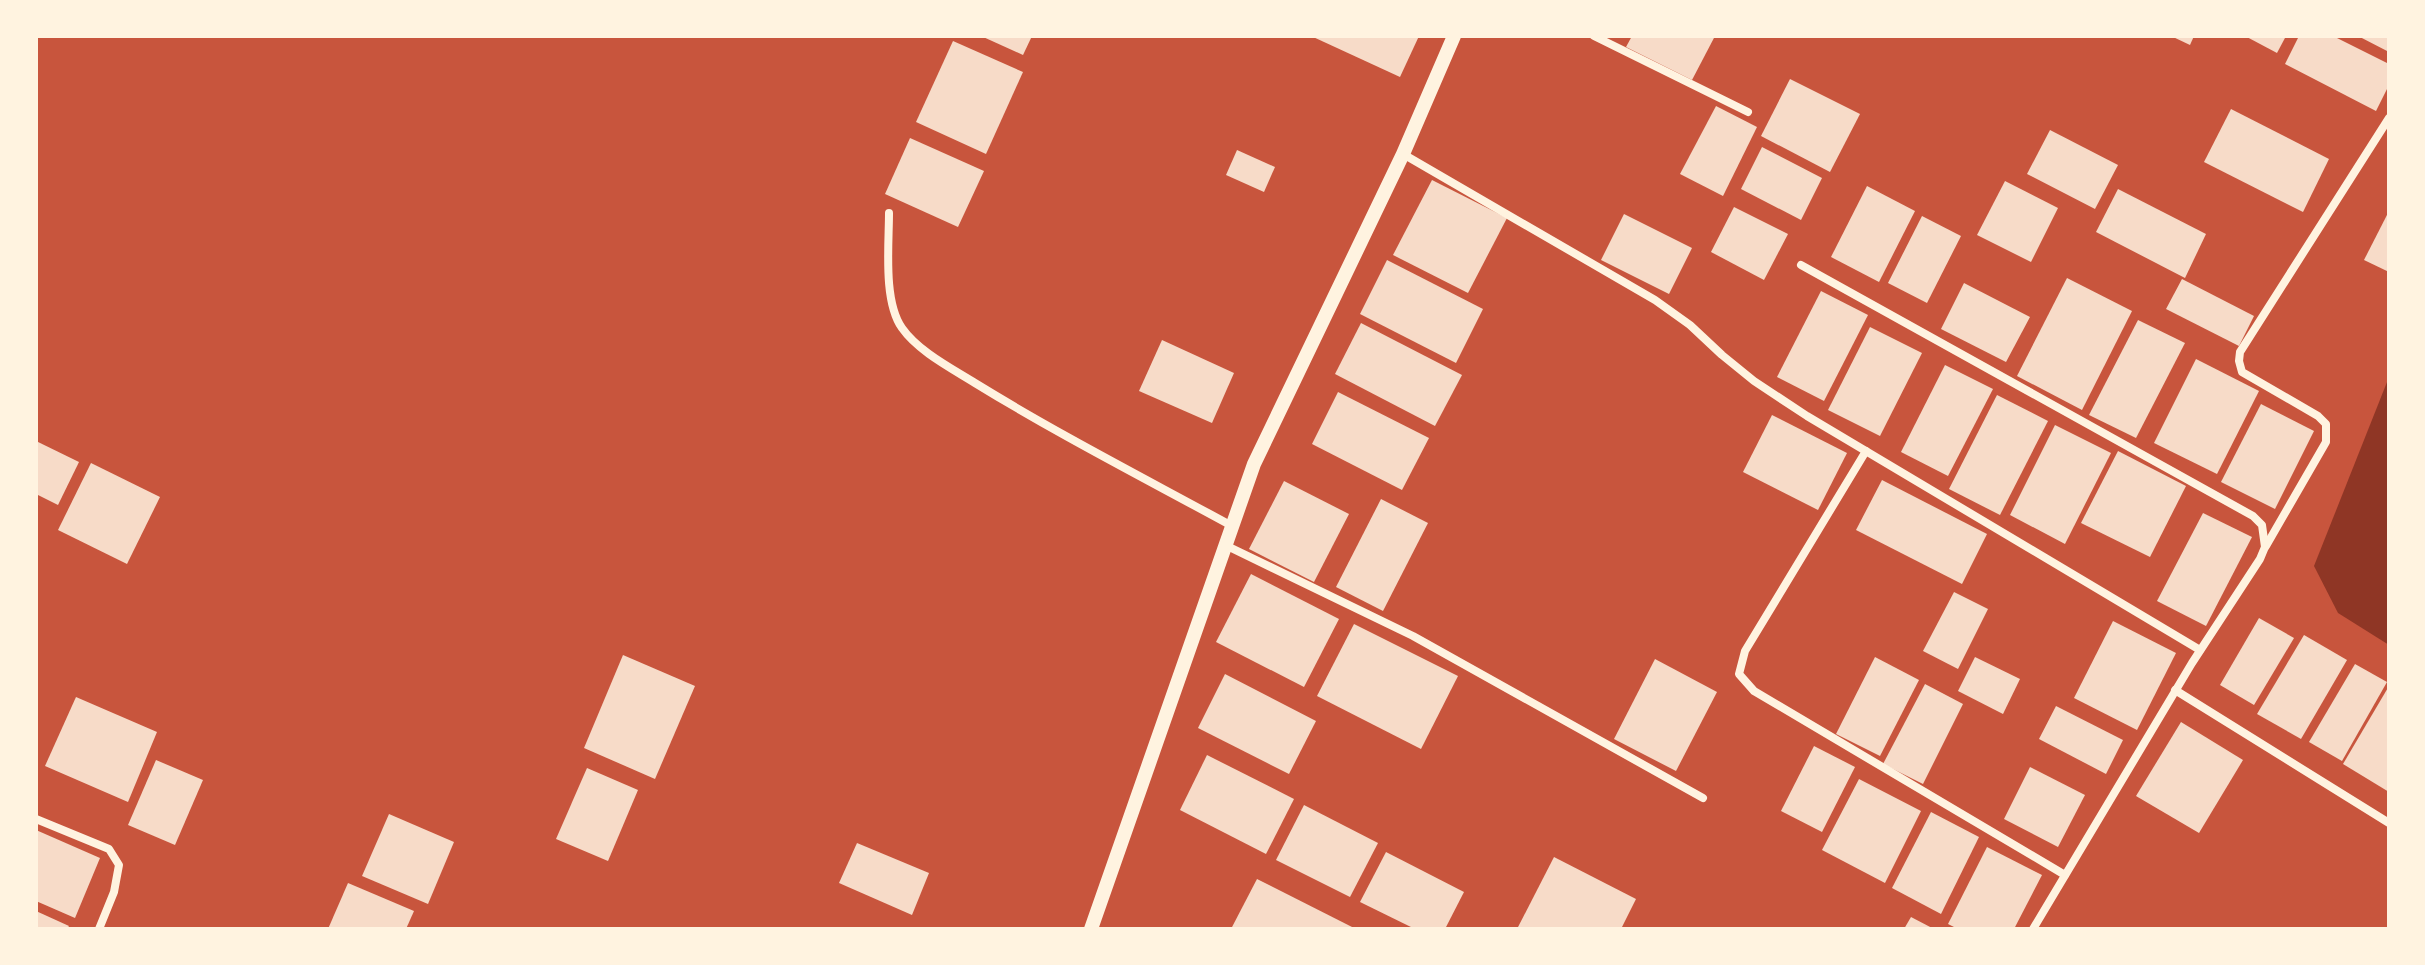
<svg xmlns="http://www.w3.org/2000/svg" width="2425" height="965" font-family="Figtree,sans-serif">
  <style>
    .water { fill: #8f3625 }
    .building { fill: #f7dbc8 }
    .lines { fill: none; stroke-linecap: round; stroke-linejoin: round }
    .minor { stroke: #fff3e0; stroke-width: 8 }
    .tertiary { stroke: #fff3e0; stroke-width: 14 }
  </style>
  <rect width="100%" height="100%" fill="#c8553d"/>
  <polygon class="water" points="2389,377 2389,645 2338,613 2314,566"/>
  <g class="building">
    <polygon points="981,36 1032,36 1023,55"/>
    <polygon points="1311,36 1419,36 1400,77"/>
    <polygon points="1632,36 1715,36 1692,80 1626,47"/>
    <polygon points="2171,36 2194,36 2190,45"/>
    <polygon points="2245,36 2286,36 2277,53"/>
    <polygon points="2299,36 2333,36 2389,64 2389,85 2376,111 2285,64"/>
    <polygon points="2358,36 2389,36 2389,52"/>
    <polygon points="953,41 1023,72 986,154 916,122"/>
    <polygon points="1790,79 1860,114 1830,172 1761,136"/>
    <polygon points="1716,106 1757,127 1723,196 1680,174"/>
    <polygon points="2231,109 2329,159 2303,212 2204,162"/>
    <polygon points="2050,130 2118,165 2095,209 2027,174"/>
    <polygon points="910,138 984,171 958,227 885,194"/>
    <polygon points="1762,147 1822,178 1801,220 1741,189"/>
    <polygon points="1237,150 1275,167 1264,192 1226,175"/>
    <polygon points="1432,180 1507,218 1468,293 1393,255"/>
    <polygon points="2005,181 2058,208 2031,262 1977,235"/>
    <polygon points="1867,186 1915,211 1879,282 1831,257"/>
    <polygon points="2118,189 2206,234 2185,278 2096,232"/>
    <polygon points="1734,207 1788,234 1764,280 1711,252"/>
    <polygon points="2389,211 2389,272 2364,260"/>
    <polygon points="1624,214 1692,248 1669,294 1601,260"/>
    <polygon points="1922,216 1961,236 1927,303 1888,283"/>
    <polygon points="1387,260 1483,309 1456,363 1360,314"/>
    <polygon points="2067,278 2132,311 2082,410 2017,376"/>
    <polygon points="2182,279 2254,316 2239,346 2166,309"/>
    <polygon points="1964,283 2030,317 2006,362 1941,329"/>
    <polygon points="1821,291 1868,315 1824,401 1777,377"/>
    <polygon points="2138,320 2185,343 2136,438 2089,415"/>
    <polygon points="1361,323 1462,375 1435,426 1335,374"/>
    <polygon points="1870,327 1922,353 1880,436 1828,410"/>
    <polygon points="1162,340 1234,373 1212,423 1139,391"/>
    <polygon points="2196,359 2259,391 2217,474 2154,443"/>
    <polygon points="1945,365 1993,389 1948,476 1901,452"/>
    <polygon points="1338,392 1429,438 1402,490 1312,444"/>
    <polygon points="1997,395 2048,421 2000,515 1949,489"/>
    <polygon points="2261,404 2314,431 2275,509 2221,482"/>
    <polygon points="1772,415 1847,453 1818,510 1743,472"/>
    <polygon points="2055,425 2111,453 2065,544 2010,515"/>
    <polygon points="36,441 79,462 58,505 36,494"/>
    <polygon points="2118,451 2186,486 2150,557 2081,523"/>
    <polygon points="91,463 160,497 127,564 58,530"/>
    <polygon points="1882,480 1987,534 1962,584 1856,530"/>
    <polygon points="1284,481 1349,514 1314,582 1249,549"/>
    <polygon points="1381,499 1428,523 1383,611 1336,587"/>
    <polygon points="2203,513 2252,537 2206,626 2157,601"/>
    <polygon points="1251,574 1339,619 1304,687 1216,642"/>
    <polygon points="1954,592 1988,609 1958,669 1923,651"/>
    <polygon points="2259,618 2294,638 2254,705 2220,685"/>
    <polygon points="2113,621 2176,653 2137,730 2074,698"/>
    <polygon points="1354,624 1458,676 1421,749 1317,696"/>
    <polygon points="2304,635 2347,660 2301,739 2257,714"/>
    <polygon points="623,655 695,686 655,779 584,748"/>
    <polygon points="1875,657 1919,680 1880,756 1836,734"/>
    <polygon points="1975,657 2020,679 2003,714 1958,691"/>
    <polygon points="1655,659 1717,692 1676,771 1614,739"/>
    <polygon points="2355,664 2387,682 2342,761 2309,742"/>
    <polygon points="1225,674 1316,721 1289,774 1198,728"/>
    <polygon points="1925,684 1963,704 1923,784 1883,764"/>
    <polygon points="2389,686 2389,792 2343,764"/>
    <polygon points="76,697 157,732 128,802 45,766"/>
    <polygon points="2056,706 2123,740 2106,774 2039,739"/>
    <polygon points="2181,722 2243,760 2199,833 2136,796"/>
    <polygon points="1814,746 1855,767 1822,832 1781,811"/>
    <polygon points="1207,755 1294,799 1266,854 1180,810"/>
    <polygon points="156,760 203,780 175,845 128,825"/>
    <polygon points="2030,767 2085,795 2058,847 2004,819"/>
    <polygon points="587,768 638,790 608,861 556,839"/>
    <polygon points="1859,779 1921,811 1885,883 1822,850"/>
    <polygon points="1304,805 1378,843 1350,897 1276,860"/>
    <polygon points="1931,812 1979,837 1941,914 1892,888"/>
    <polygon points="389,814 454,842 428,904 362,876"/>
    <polygon points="36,830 100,858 75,918 36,901"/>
    <polygon points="857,843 929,873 912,915 839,883"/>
    <polygon points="1987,847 2042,875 2014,929 1958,929 1948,924"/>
    <polygon points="1386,852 1464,892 1445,929 1415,929 1360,902"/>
    <polygon points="1554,857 1636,899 1621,929 1517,929"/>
    <polygon points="1257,879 1356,929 1231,929"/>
    <polygon points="348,883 414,911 406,929 328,929"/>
    <polygon points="36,911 69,926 67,929 36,929"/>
    <polygon points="1911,917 1934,929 1904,929"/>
  </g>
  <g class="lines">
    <g class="minor">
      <polyline points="1594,36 1748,112"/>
      <polyline points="1403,154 1655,300 1690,325 1722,355 1754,381 1807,416 2200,650"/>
      <path d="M889,213C889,245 883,301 902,328C918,351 951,368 975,383C1058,434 1146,479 1232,526"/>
      <polyline points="1801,265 2253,516 2262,525 2265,547 2260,559 2192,663 2033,929"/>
      <polyline points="1866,451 1745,651 1739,674 1754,691 2065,875"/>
      <polyline points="1225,545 1413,636 1703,798"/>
      <polyline points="2266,546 2326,442 2326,424 2318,416 2242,372 2239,361 2240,352 2389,118"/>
      <polyline points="2175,690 2389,823"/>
      <polyline points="36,819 109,849 119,865 114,892 99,929"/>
    </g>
    <polyline class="tertiary" points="1091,929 1254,464 1403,154 1454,36"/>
  </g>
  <rect width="2425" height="965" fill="none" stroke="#fff3e0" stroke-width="76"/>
</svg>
